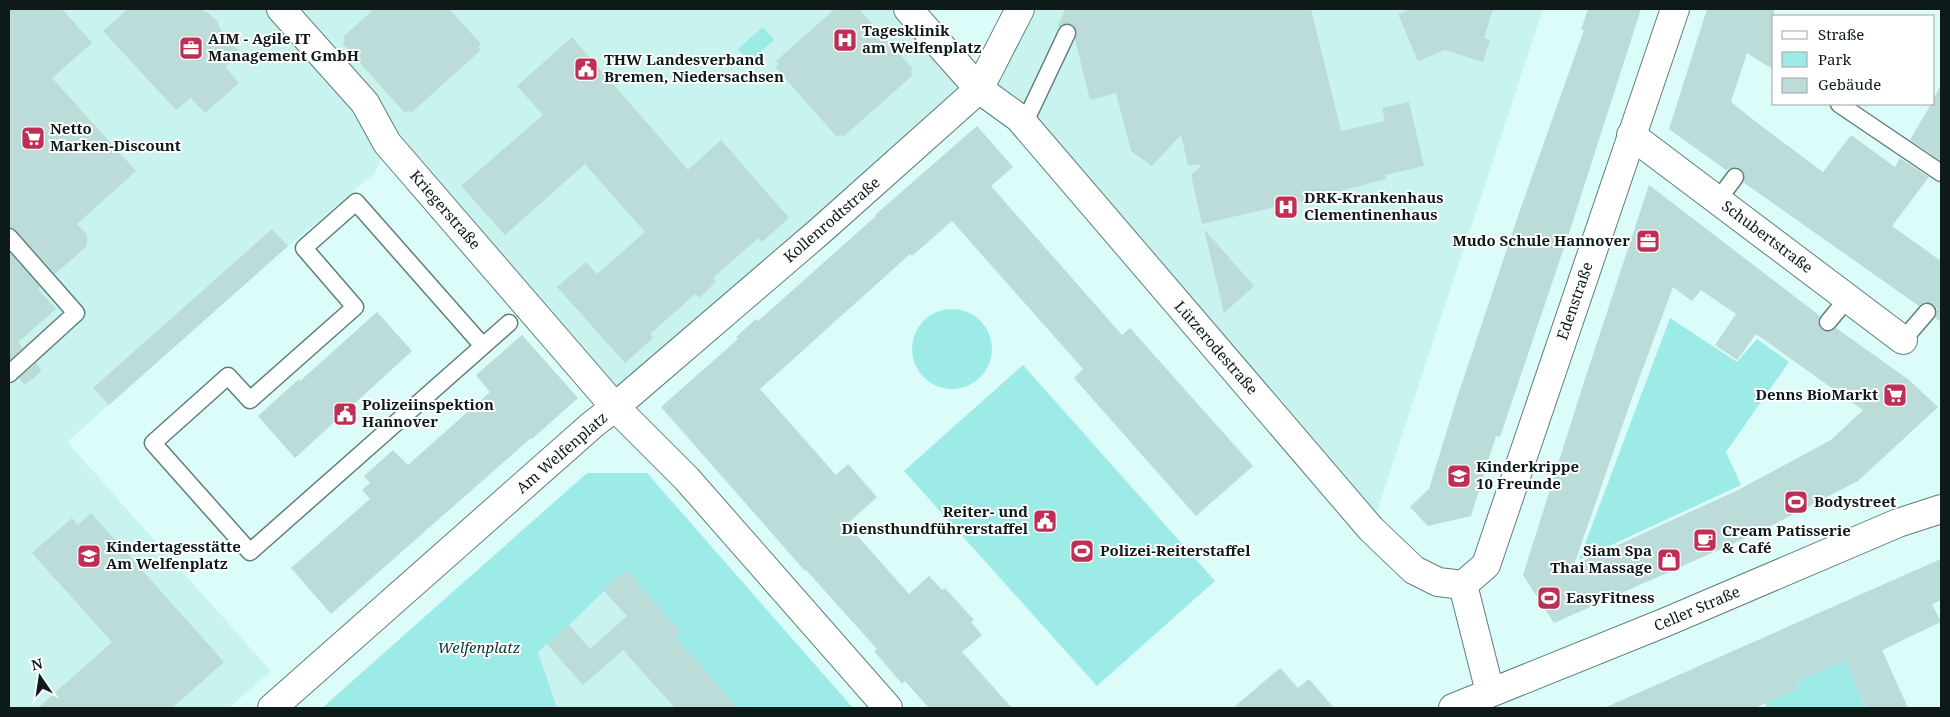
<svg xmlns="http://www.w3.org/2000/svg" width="1950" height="717" font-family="'Noto Serif',serif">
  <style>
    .built { fill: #c8f3ef }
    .green { fill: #9cebe6 }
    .building { fill: #bbdcd9; fill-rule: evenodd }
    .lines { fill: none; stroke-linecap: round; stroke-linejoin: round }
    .service-casing { stroke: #607e7c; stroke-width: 19 }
    .minor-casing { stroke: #607e7c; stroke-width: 30 }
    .tertiary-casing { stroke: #607e7c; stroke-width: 30 }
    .service { stroke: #fff; stroke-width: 16 }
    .minor { stroke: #fff; stroke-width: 28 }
    .tertiary { stroke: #fff; stroke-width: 28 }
    .labels { text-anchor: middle; stroke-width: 4; stroke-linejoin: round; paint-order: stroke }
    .poi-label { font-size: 15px; font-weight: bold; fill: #0e1a1a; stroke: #fff; text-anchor: start }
    .street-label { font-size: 15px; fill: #0e1a1a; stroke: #fff }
    .park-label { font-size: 15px; font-style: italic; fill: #053b39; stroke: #fff }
  </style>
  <rect width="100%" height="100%" fill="#dbfcf9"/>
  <g class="built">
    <polygon points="9,9 908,9 979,88 1020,9 1543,9 1371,529 979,89 615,407 387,144 375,173 288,246 67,442 271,671 229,708 9,708"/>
    <polygon points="626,570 681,632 675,638 738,708 557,708 538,652 569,625"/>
  </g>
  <g class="green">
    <polygon points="763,27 774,40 749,62 738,49"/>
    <circle cx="952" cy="349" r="40"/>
    <polygon points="1670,318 1737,362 1757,339 1789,362 1726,452 1741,485 1579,560"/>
    <polygon points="1023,365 1215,581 1097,686 904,471"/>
    <polygon points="587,473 647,473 853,708 738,708 675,637 681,632 626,570 569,625 538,652 557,708 322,708"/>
    <polygon points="1850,658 1860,693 1866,707 1872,705 1873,708 1767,708 1756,684 1779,697 1799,688 1796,682"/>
  </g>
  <g class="building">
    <polygon points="9,9 62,9 92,43 52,78 136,171 77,224 87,235 87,246 55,274 16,230 9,227"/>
    <polygon points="128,9 201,9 208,13 217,21 222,33 241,53 225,67 239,83 205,113 191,98 176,110 103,31"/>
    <polygon points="374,9 449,9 481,44 478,47 481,50 411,113 408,110 405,113 342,43 345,40 343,37"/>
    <polygon points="835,9 859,9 913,69 910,72 913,75 843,137 840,134 837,137 775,67 779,64 776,61"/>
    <polygon points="1065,9 1311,9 1341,131 1385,121 1382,108 1409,102 1424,166 1385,175 1386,179 1328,194 1329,199 1315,202 1302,205 1301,201 1202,224 1191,175 1202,165 1188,165 1181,135 1152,166 1131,151 1116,93 1090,100 1075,39 1077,33 1075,28 1067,23 1057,28"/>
    <polygon points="1411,9 1493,9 1484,38 1490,40 1483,62 1445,50 1418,61 1398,14"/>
    <polygon points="1588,9 1641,9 1570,230 1500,437 1496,436 1471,516 1428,526 1410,507 1429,489 1456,401 1519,213 1584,30 1581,30"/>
    <polygon points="1707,9 1774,9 1774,70 1747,53 1731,102 1760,125 1823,172 1851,135 1895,167 1900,158 1929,177 1892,226 1941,261 1941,322 1935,318 1937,309 1933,304 1924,302 1919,306 1743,182 1744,173 1741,169 1736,167 1726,170 1669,129"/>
    <polygon points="572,37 688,170 721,140 789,218 762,242 758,238 713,278 716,282 699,298 695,294 650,334 653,338 625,363 557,287 586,262 597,274 645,232 585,164 505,235 461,186 543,115 517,86"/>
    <polygon points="1941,85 1941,161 1910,140 1931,104 1934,104 1934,98"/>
    <polygon points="977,126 1013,167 991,186 1122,335 1130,328 1253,466 1196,516 1074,378 1083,369 952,221 912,256 910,254 760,389 836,475 848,464 877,497 847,524 909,594 929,576 942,590 945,588 974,620 971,622 982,635 962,652 1012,708 929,708 905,681 902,684 874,651 877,649 806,570 805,571 661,407 738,339 736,337 756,319 758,321 876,216 875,215"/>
    <path d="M1649,185L1820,316L1819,325L1822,330L1831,331L1836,328L1909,380L1938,407L1858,481L1757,533L1554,623L1523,575L1583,385ZM1673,287L1692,301L1701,290L1736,314L1715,345L1737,360L1756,334L1863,410L1831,440L1738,490L1574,565L1632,398Z"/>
    <polygon points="272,229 288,246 109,405 93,388"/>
    <polygon points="1204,229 1254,286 1224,313"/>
    <polygon points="9,252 40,287 38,289 56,309 18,342 23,348 9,361"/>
    <polygon points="377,312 412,351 295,458 258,416 299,379 300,381"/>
    <polygon points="522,335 578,398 532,439 531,438 331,614 291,568 370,499 362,490 370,483 364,476 393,450 408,465 490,392 476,375"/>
    <polygon points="36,363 42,371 25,385 19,378"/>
    <polygon points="91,513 224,662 172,708 38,708 112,642 32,553 72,518 78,525"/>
    <polygon points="1941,559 1941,600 1932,604 1941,622 1882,650 1908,708 1867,708 1845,660 1796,682 1799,688 1755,708 1604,708"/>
    <polygon points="626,570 681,632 675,637 738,708 675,708 623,650 583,685 547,644 569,625 590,649 627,616 603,590"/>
    <polygon points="1280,668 1298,688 1309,679 1334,708 1233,708"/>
  </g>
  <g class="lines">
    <g class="service-casing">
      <g id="service">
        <polyline points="1839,104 1941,173"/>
        <polyline points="1024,124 1067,33"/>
        <polyline points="1718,200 1735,177"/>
        <polyline points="9,237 76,313 9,374"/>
        <polyline points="1828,322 1848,298"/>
        <polyline points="1903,340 1927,312"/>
        <path d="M483,346L356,202L304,248L355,307L250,400L228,376L153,443L250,552C336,476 423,399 509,323"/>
      </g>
    </g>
    <g class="minor-casing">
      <g id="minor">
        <polyline points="281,9 365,103 387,143 615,407 820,231 979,89 1020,9"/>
        <polyline points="908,9 979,89 1019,118 1371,529 1414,570 1438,582 1463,585"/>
        <polyline points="1631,135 1903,340"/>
        <polyline points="1463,585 1486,565 1675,9"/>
        <polyline points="1463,585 1490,692"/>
        <polyline points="272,708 592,425 615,407 687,479 888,708"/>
      </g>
    </g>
    <g class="tertiary-casing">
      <polyline id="tertiary" points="1453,708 1666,622 1898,523 1941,509"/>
    </g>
    <use href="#service" class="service"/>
    <use href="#minor" class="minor"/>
    <use href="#tertiary" class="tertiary"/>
  </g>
  <defs>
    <g id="hospital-square" transform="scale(1.25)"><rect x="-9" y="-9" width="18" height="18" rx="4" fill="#bf2f55" stroke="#fff"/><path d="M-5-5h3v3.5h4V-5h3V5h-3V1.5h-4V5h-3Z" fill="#fff"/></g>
    <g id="office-square" transform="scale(1.25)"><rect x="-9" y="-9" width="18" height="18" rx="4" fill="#bf2f55" stroke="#fff"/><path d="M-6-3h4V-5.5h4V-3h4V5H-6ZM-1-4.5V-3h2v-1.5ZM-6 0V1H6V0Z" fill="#fff"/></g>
    <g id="civic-square" transform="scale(1.25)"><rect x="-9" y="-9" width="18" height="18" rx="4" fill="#bf2f55" stroke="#fff"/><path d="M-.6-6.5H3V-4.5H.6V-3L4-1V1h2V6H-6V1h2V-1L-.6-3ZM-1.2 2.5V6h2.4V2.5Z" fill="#fff"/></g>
    <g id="supermarket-square" transform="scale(1.25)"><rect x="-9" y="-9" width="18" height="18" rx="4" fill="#bf2f55" stroke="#fff"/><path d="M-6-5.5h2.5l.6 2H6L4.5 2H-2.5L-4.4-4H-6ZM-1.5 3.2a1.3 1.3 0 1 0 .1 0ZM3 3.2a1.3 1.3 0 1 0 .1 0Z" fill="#fff"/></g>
    <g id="school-square" transform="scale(1.25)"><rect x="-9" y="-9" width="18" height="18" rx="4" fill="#bf2f55" stroke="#fff"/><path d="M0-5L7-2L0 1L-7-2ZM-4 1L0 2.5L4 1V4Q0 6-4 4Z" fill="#fff"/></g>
    <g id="stadium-square" transform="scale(1.25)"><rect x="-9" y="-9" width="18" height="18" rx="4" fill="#bf2f55" stroke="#fff"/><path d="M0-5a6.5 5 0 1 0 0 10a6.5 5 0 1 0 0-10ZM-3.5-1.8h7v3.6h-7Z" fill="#fff"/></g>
    <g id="cafe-square" transform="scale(1.25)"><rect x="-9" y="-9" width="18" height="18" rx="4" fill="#bf2f55" stroke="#fff"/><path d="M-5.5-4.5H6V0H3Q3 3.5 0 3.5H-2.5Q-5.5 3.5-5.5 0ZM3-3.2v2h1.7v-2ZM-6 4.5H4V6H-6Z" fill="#fff"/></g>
    <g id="shop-square" transform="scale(1.25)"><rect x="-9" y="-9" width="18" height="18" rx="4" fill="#bf2f55" stroke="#fff"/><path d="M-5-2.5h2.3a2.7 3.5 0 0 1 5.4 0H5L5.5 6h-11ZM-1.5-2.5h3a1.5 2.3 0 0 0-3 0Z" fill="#fff"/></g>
  </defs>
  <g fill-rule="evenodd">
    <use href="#hospital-square" x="845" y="40"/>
    <use href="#office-square" x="191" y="48"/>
    <use href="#civic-square" x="586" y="69"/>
    <use href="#supermarket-square" x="33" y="138"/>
    <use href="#hospital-square" x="1286" y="207"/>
    <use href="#office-square" x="1648" y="241"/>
    <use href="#supermarket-square" x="1895" y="395"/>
    <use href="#civic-square" x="345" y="414"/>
    <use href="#school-square" x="1459" y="476"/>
    <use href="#stadium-square" x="1796" y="502"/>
    <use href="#civic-square" x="1045" y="521"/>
    <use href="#cafe-square" x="1705" y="540"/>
    <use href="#stadium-square" x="1082" y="551"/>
    <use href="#school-square" x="89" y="556"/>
    <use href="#shop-square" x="1669" y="560"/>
    <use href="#stadium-square" x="1549" y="598"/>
  </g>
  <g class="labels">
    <g class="poi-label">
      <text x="862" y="36">Tagesklinik<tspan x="862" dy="17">am Welfenplatz</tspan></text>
      <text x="208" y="44">AIM - Agile IT<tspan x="208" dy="17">Management GmbH</tspan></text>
      <text x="604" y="65">THW Landesverband<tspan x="604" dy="17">Bremen, Niedersachsen</tspan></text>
      <text x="50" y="134">Netto<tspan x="50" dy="17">Marken-Discount</tspan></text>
      <text x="1304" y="203">DRK-Krankenhaus<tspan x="1304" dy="17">Clementinenhaus</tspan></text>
      <text x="1630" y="246" text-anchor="end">Mudo Schule Hannover</text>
      <text x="1878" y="400" text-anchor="end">Denns BioMarkt</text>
      <text x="362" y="410">Polizeiinspektion<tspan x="362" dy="17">Hannover</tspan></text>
      <text x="1476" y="472">Kinderkrippe<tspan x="1476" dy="17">10 Freunde</tspan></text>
      <text x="1814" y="507">Bodystreet</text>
      <text x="1028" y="517" text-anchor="end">Reiter- und<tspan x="1028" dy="17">Diensthundführerstaffel</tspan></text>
      <text x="1722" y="536">Cream Patisserie<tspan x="1722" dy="17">&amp; Café</tspan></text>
      <text x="106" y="552">Kindertagesstätte<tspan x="106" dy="17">Am Welfenplatz</tspan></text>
      <text x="1100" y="556">Polizei-Reiterstaffel</text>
      <text x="1652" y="556" text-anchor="end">Siam Spa<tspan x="1652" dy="17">Thai Massage</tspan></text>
      <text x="1566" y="603">EasyFitness</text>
    </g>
    <g class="street-label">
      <text transform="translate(445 210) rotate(49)" y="5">Kriegerstraße</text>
      <text transform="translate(832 220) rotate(-41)" y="5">Kollenrodtstraße</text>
      <text transform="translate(1767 237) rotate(37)" y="5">Schubertstraße</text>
      <text transform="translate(1575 301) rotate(-71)" y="5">Edenstraße</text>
      <text transform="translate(1216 348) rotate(49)" y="5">Lützerodestraße</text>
      <text transform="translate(562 453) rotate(-41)" y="5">Am Welfenplatz</text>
      <text transform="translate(1697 609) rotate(-23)" y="5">Celler Straße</text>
    </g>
    <g class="park-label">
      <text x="479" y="653">Welfenplatz</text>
    </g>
  </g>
  <rect width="1950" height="717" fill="none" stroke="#0e1a1a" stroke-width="20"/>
  <rect x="1772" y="15" width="162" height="90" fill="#ffffff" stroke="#9fa3a3"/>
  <rect x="1782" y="31" width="25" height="8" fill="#ffffff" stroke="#9fa3a3"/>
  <text x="1818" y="40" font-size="15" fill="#0e1a1a">Straße</text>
  <rect x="1782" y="52" width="25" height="15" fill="#9cebe6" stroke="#9fa3a3"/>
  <text x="1818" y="65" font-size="15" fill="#0e1a1a">Park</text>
  <rect x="1782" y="78" width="25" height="15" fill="#bbdcd9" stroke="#9fa3a3"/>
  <text x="1818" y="90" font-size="15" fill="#0e1a1a">Gebäude</text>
  <g transform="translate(40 677) rotate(347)" stroke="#ffffff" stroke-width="4" paint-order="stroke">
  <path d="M0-4L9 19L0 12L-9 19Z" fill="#0e1a1a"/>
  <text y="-8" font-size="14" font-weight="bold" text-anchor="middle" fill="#0e1a1a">N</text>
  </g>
</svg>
